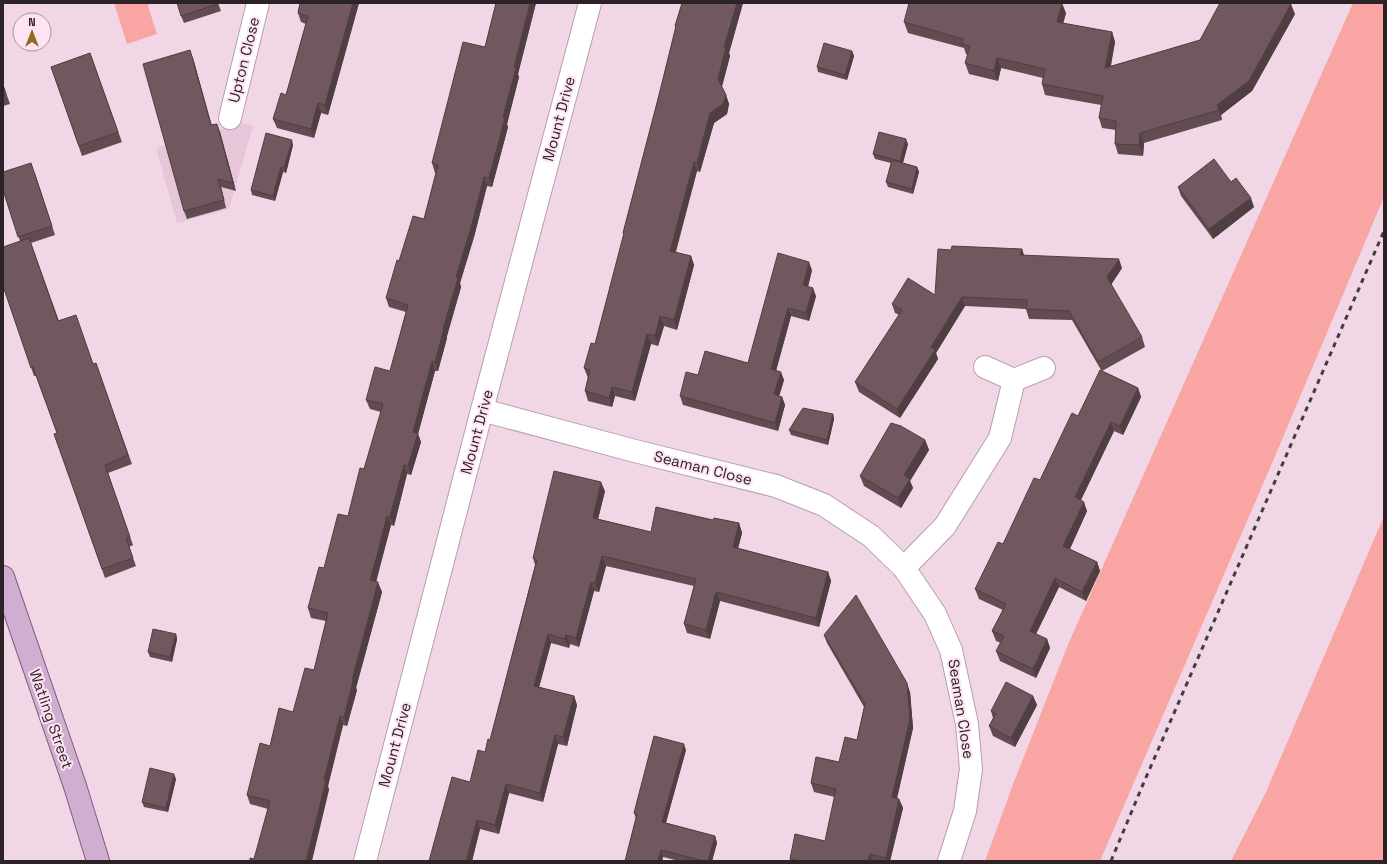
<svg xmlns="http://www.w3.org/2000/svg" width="1387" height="864" font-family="'Space Grotesk',sans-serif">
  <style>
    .built { fill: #e7c6da }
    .green { fill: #f9a5a4 }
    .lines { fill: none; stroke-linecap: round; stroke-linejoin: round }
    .minor-casing { stroke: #b89fad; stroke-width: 24 }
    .primary-casing { stroke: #825a83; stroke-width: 24 }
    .minor { stroke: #fff; stroke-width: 22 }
    .primary { stroke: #d0aed2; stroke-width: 22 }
    .rail { stroke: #473b42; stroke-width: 3; stroke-dasharray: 5 5; stroke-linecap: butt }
    .wall { fill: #614c51 }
    .shaded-wall { fill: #4f3e42 }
    .building { fill: #71585e; stroke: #4f3e42 }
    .labels { text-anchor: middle; stroke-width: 4; stroke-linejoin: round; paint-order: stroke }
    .street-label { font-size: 15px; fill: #2c2228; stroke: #fee3f3 }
  </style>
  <rect width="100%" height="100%" fill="#f1d6e5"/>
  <polygon class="built" points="243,123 253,126 229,209 177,223 156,148"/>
  <g class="green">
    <polygon points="114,3 149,3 148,6 157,34 127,44"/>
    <polygon points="1353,3 1384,3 1384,197 1273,461 1100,861 985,861 1012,787 1067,647"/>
    <polygon points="1384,516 1384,861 1231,861 1266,792"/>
  </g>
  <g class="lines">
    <g class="minor-casing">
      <g id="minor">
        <polyline points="230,118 258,3"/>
        <polyline points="1014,380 1044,368"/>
        <polyline points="482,410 635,451 776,486 824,505 871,536 904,568 935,614 951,650 967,724 971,769 965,811 949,861"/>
        <polyline points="904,568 945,526 1000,438 1014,380 985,367"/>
        <polyline points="365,861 482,410 590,3"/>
      </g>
    </g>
    <g class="primary-casing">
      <polyline id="primary" points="3,577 75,786 98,861"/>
    </g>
    <use href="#minor" class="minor"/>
    <use href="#primary" class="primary"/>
    <polyline class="rail" points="1111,861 1144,782 1384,231"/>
  </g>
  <g class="wall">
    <polygon points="218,3 221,11 184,23 181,16"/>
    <polygon points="300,3 359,3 328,115 321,113 314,138 277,128 273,119 286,95 306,24 301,22 298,13"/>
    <polygon points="496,3 536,3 518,74 519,77 507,124 508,127 492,187 487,186 474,237 460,283 461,287 447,336 447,338 438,371 435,371 418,434 421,442 411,475 407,474 394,526 391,525 381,561 376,582 382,592 356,688 357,690 347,726 343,725 328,786 329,790 254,859 268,809 250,804 247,795 270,746 293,712 314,670 326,621 311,618 308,608 324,568 348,516 364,469 381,412 370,409 366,400 390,371 406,312 389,307 386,298 399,261 424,219 436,173 435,173 432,163 485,47"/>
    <polygon points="682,3 743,3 729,53 730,56 722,87 726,95 729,104 727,114 714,123 700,172 697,171 676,252 691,256 694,265 677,330 664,326 658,346 651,344 635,401 615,396 612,407 588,401 585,391 588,378 584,368 595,344 624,235 623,233 659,95 676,28 675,26"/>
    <polygon points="1066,13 1063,23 1112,32 1115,42 1111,66 1295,14 1252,91 1221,115 1222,120 1144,143 1143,156 1118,154 1115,144 1116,130 1102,128 1099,118 1101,105 1045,95 1042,84 1043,78 1001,68 998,81 969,74 965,63 968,55 966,54 964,48 908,33 904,22"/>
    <polygon points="852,51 854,56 847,80 818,72 817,67"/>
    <polygon points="90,53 122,142 82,156 51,67"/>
    <polygon points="193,58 211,125 220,132 236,191 221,187 226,208 187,219 184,211"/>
    <polygon points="3,84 10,104 3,106"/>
    <polygon points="908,144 903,163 917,167 919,172 913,194 888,187 886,182 891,163 875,159 873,154"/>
    <polygon points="293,145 286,173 283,172 275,201 252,195 251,190"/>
    <polygon points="35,173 55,235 31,243 59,321 93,364 96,363 132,464 108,473 133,545 129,547 136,566 105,578 54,434 57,433 36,376 34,376 3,286 20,241 3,190"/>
    <polygon points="1231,182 1254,207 1213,239 1181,196 1178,187"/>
    <polygon points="1022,249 1024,256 1122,268 1111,285 1142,337 1145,347 1102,371 1138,388 1141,397 1123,435 1114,431 1081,500 1087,511 1070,549 1097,562 1100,571 1086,601 1059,587 1036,634 1047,639 1050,648 1036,678 1000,661 996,651 1001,643 996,641 992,631 1003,610 979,599 975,589 1003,544 1078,416 1101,370 1072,320 1029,319 1026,309 965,306 936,353 938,359 900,418 859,392 855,382 899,315 895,313 892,304 935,295 951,250"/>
    <polygon points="812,270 808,287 816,296 809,321 791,316 776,371 784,380 779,396 782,397 785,405 778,431 683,405 680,396 748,363"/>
    <polygon points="833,414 834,419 828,445 791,435 789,430"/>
    <polygon points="925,440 929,450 910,481 913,488 901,508 864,486 860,476"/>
    <polygon points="605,491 598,519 651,532 713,520 739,523 742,533 738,548 828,572 831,581 819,627 720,601 710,639 687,633 684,624 694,586 606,566 599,592 594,591 579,647 570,644 569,648 551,643 539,687 574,696 577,705 567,746 558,744 543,802 509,793 499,834 480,829 472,861 470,782 485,752 490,740 535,565 533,558"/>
    <polygon points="176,634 177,639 172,662 150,657 148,652"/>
    <polygon points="824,635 910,692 913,728 897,799 899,799 903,808 890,861 790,861 790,859 825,841 835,797 814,792 811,783 839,762 857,740 864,707 827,643"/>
    <polygon points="1033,696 1037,705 1015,747 993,736 989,726 993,718 991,711"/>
    <polygon points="686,750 666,823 715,836 717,843 712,861 679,861 663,857 662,861 625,861 636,818 634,813"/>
    <polygon points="176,779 168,812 144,807 142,802"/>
  </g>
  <g class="shaded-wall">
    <polygon points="353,3 359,3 328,115 325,105"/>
    <polygon points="530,3 536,3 518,74 519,77 507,124 508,127 492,187 489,178"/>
    <polygon points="737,3 743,3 729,53 730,56 721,89 718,79 724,47"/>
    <polygon points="1062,3 1066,13 1061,32 1057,22"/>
    <polygon points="1291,4 1295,14 1252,91 1221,115 1222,120 1217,105"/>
    <polygon points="1112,32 1115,42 1108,78 1105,68"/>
    <polygon points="190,50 193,58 214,133 211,125"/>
    <polygon points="852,51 854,56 847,80 845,75"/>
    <polygon points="997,58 1001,68 998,81 994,71"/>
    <polygon points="726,95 729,104 727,114 714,123 700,172 697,163 710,113"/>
    <polygon points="318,103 321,113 314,138 311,129"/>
    <polygon points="217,124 220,132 236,191 233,183"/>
    <polygon points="1140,133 1144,143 1143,156 1139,145"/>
    <polygon points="906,139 908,144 902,166 900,161"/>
    <polygon points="292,140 293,145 286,173 284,168"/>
    <polygon points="694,162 697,171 673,260 670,251"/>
    <polygon points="281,167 283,172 275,201 273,196"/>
    <polygon points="917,167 919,172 913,194 912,189"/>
    <polygon points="484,177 487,186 474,237 460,283 461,287 447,336 447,338 438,371 435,362 443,329 456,277"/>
    <polygon points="218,179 221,187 226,208 224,200"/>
    <polygon points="1251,198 1254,207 1213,239 1209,229"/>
    <polygon points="1022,249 1025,258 1020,255"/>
    <polygon points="691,256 694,265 677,330 674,320"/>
    <polygon points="1119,259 1122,268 1110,286 1107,277"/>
    <polygon points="809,262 812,270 806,294 803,285"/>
    <polygon points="813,288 816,296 809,321 806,313"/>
    <polygon points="962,297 965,306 936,353 938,359 900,418 897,409 931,347"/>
    <polygon points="788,308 791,316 774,378 771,369"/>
    <polygon points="660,316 664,326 658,346 655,336"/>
    <polygon points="647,334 651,344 635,401 632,392"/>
    <polygon points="432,361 435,371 418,434 421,442 411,475 408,466 413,432"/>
    <polygon points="781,372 784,380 777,403 774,394"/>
    <polygon points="612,387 615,396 612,407 609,398"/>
    <polygon points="1138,388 1141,397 1123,435 1120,426"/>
    <polygon points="782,397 785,405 778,431 775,423"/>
    <polygon points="833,414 834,419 828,445 827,440"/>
    <polygon points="1111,422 1114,431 1078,506 1075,497"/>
    <polygon points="925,440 929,450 910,481 913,488 901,508 898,498 904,475"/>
    <polygon points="404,465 407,474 394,526 390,517"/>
    <polygon points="601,482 605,491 596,527 593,518"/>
    <polygon points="1084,502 1087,511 1067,555 1063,546"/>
    <polygon points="387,516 391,525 374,590 370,580"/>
    <polygon points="739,523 742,533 736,556 733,547"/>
    <polygon points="602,556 606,566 599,592 595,583"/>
    <polygon points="1097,562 1100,571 1086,601 1082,592"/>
    <polygon points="828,572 831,581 819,627 816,618"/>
    <polygon points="1055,578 1059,587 1033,640 1030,631"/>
    <polygon points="378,582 382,592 356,688 357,690 347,726 344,717 352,680"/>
    <polygon points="591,582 594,591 579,647 576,638"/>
    <polygon points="716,592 720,601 710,639 706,630"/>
    <polygon points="176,634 177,639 172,662 170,657"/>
    <polygon points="548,634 551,643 537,695 534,686"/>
    <polygon points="566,635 570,644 569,648 565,639"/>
    <polygon points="1047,639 1050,648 1036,678 1033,669"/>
    <polygon points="907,683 910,692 913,728 895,806 892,797"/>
    <polygon points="574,696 577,705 567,746 563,737"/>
    <polygon points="1033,696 1037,705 1015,747 1011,738"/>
    <polygon points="340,716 343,725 328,786 329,790 312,861 306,861 324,780"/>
    <polygon points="555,735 558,744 543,802 540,793"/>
    <polygon points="684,744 686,750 664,829 662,822"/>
    <polygon points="174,774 176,779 168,812 166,808"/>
    <polygon points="506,784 509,793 499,834 495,825"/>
    <polygon points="899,799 903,808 890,861 887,861 886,858"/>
    <polygon points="477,820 480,829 472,861 466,861"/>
    <polygon points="715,836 717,843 712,861 708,861"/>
    <polygon points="661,850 663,857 662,861 658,861"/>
    <polygon points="870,854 872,861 868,861"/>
  </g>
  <g class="building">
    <polygon points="177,3 218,3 218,4 181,16"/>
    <polygon points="300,3 353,3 325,105 318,103 311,129 273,119 281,93 286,95 308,16 298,13"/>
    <polygon points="496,3 530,3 514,67 516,68 503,117 505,118 489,178 484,177 471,228 456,277 458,278 443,329 444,329 435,362 432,361 413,432 418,433 408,466 404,465 390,517 387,516 378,552 370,580 378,582 352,680 353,681 344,717 340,716 324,780 326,781 306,861 250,861 250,858 254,859 270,801 247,795 260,743 270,746 279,708 293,712 305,668 314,670 328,613 308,608 319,567 324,568 338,514 348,516 360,468 364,469 383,404 366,400 375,367 390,371 408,305 386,298 397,260 399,261 413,216 424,219 438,165 432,163 463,42 485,47"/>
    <polygon points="682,3 737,3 724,47 726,47 718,79 726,95 723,104 710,113 697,163 694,162 670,251 691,256 674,320 660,316 655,336 647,334 632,392 612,387 609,398 585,391 590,370 584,368 591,343 595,344 624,233 623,233 659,95 676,26 675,26"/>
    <polygon points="909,3 1062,3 1057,22 1112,32 1105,68 1200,40 1220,3 1289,3 1291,4 1249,81 1217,105 1219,110 1140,133 1139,145 1115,144 1116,121 1099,118 1103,96 1042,84 1045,69 997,58 994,71 965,63 970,46 962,44 963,39 904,22"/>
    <polygon points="824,43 852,51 845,75 817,67"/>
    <polygon points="190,50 211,125 217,124 233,183 218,179 224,200 184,211 143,64"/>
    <polygon points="90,53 118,132 79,146 51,67"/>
    <polygon points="3,85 6,94 3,95"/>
    <polygon points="879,132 906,139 900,161 873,154"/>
    <polygon points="266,133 292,140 284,168 281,167 273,196 251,190"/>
    <polygon points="1214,159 1231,182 1236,178 1251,198 1209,229 1178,187"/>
    <polygon points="892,160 917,167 912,189 886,182"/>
    <polygon points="31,163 52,226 18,237 3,190 3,172"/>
    <polygon points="29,238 58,321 76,315 93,364 96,363 128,455 105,465 130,537 126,538 133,558 102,569 54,434 57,433 33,367 31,368 3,286 3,247"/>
    <polygon points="952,246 1022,249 1020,255 1119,259 1107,277 1142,337 1098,362 1069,311 1026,309 1027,300 962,297 931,347 935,350 897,409 855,382 902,310 892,304 908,278 935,295 938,249 951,250"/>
    <polygon points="778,253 809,262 803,285 813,288 806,313 788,308 771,369 781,372 774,394 782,397 775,423 680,396 686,372 698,375 705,351 748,363"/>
    <polygon points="1100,370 1138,388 1120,426 1111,422 1075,497 1084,502 1063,546 1097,562 1082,592 1055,578 1030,631 1047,639 1033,669 996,651 1004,636 992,631 1006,604 975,589 998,542 1003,544 1034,478 1040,480 1072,413 1078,416"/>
    <polygon points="803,408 833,414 827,440 789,430"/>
    <polygon points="891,423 901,426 925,440 904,475 910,479 898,498 860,476"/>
    <polygon points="554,471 601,482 593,518 651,532 656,507 713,520 714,518 739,523 733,547 828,572 816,618 716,592 706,630 684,624 696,579 602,556 595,583 591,582 576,638 566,635 565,639 548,634 534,686 574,696 563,737 555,735 540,793 506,784 495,825 477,820 466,861 429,861 452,777 470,782 478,750 485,752 488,739 490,740 537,560 533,558"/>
    <polygon points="856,595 907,683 910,719 892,797 899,799 886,858 870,854 868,861 798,861 790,859 795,834 825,841 836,789 811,783 816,757 839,762 845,737 857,740 865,704 824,635"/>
    <polygon points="153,629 176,634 170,657 148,652"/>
    <polygon points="1006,682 1033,696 1011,738 989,726 996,714 991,711"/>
    <polygon points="654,736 684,744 662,822 715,836 708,861 704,861 661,850 658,861 625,861 637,814 634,813"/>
    <polygon points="150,768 174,774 166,808 142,802"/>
  </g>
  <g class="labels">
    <g class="street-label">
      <text transform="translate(244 60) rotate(-76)" y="5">Upton Close</text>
      <text transform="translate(559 119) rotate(-75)" y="5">Mount Drive</text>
      <text transform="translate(477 432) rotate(-75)" y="5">Mount Drive</text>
      <text transform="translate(703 468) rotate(14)" y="5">Seaman Close</text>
      <text transform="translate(961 709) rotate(81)" y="5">Seaman Close</text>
      <text transform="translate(51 719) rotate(71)" y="5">Watling Street</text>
      <text transform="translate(395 745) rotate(-75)" y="5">Mount Drive</text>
    </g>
  </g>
  <rect width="1387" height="864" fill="none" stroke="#2c2228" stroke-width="8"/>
  <g transform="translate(32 32)"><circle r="19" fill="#fee3f3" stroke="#aa96a2"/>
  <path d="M0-3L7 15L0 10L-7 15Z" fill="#966817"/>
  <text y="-6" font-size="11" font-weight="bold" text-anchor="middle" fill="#2c2228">N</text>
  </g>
</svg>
